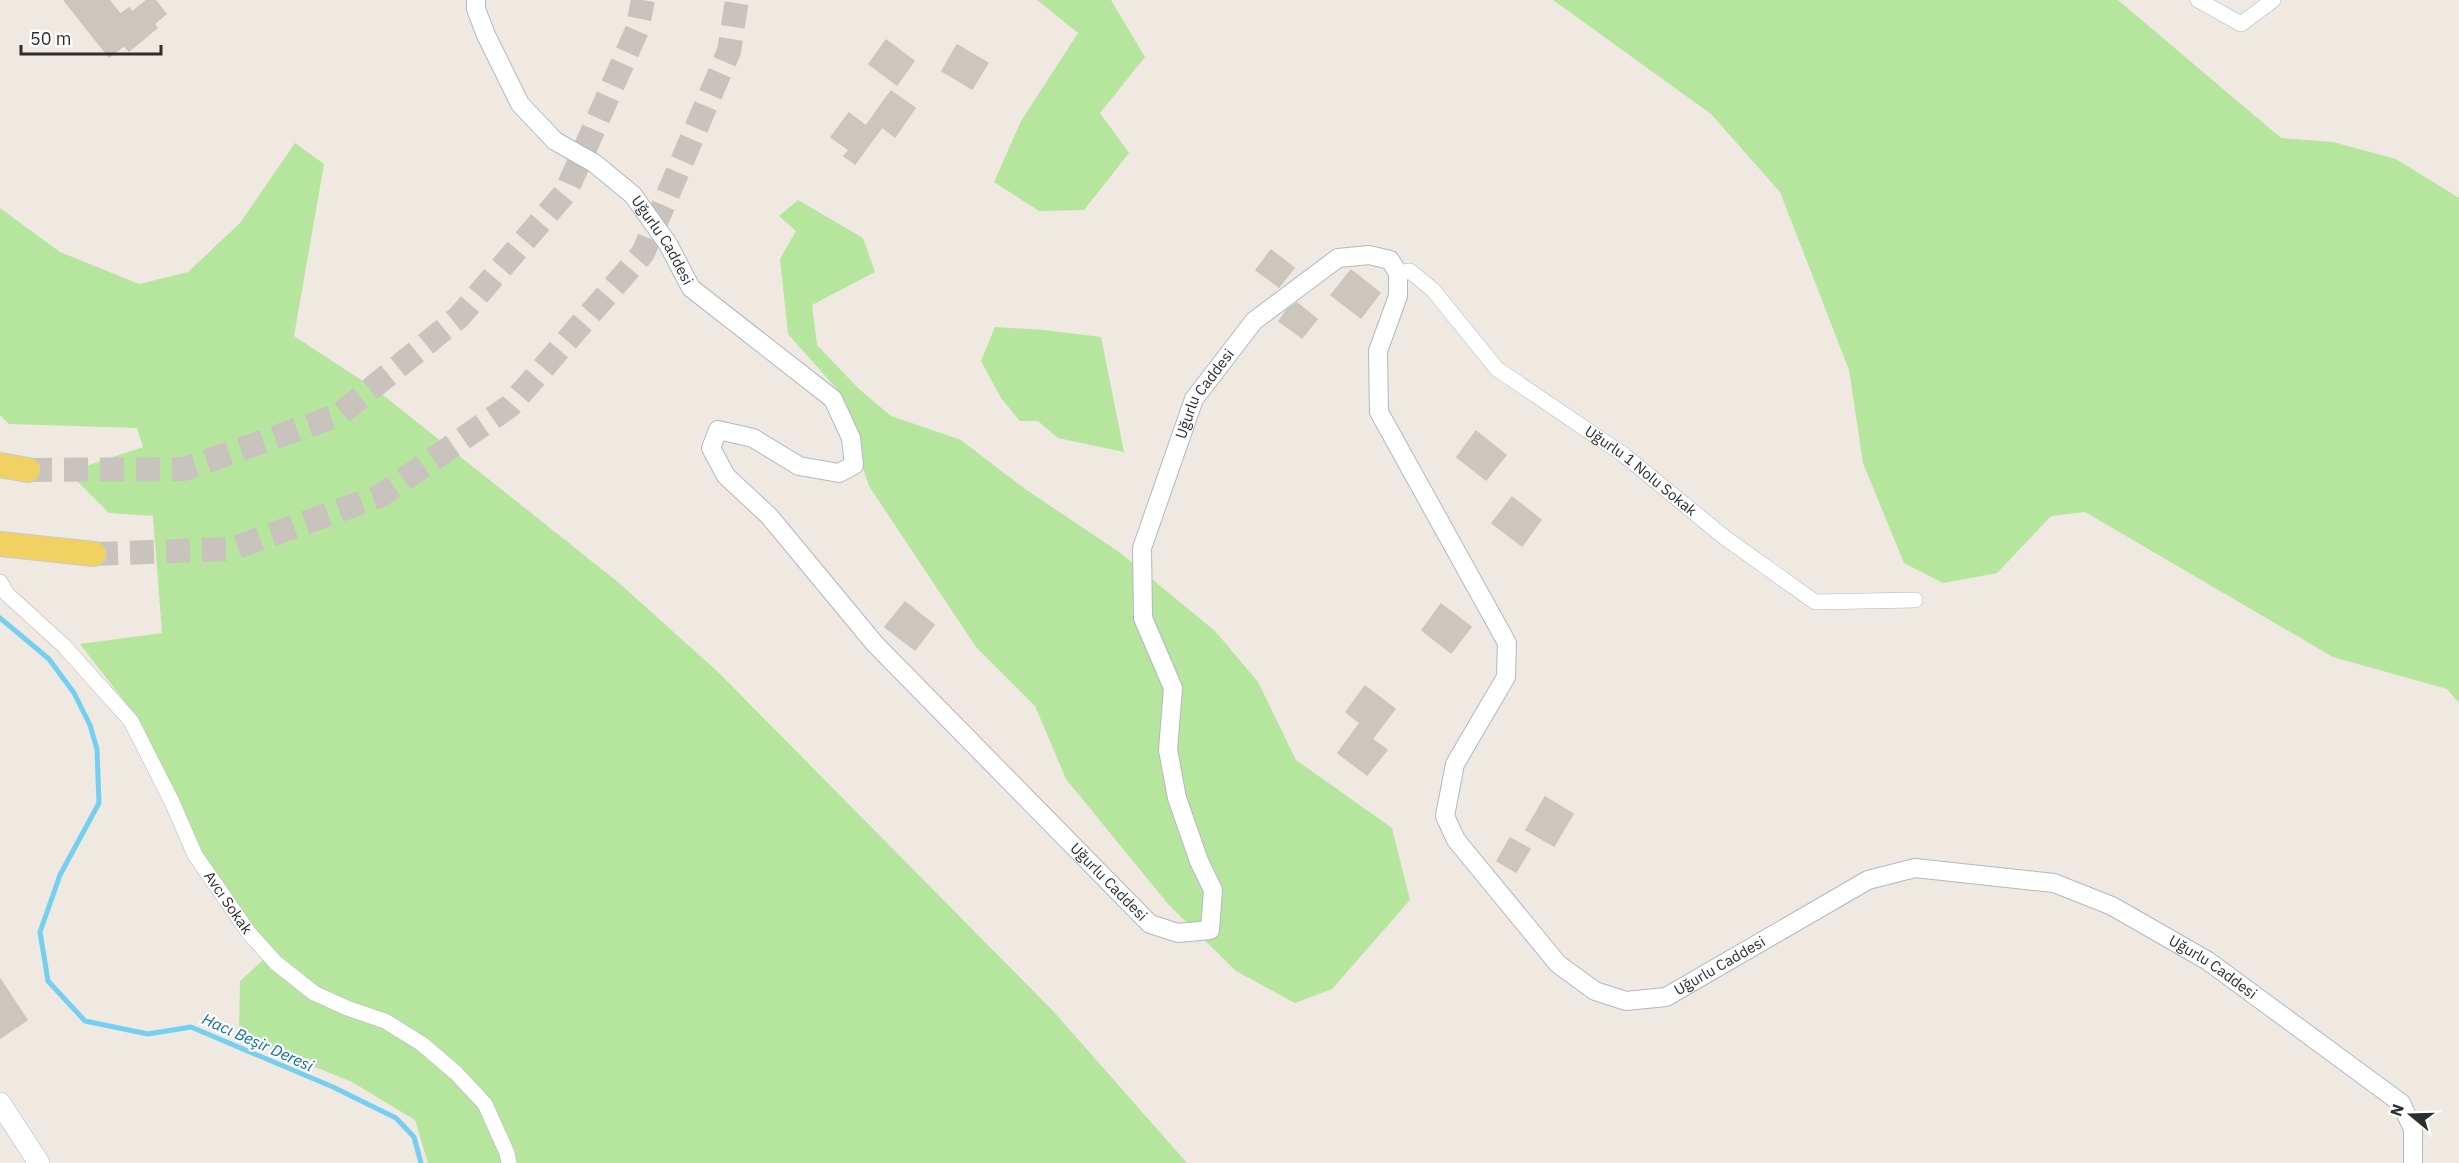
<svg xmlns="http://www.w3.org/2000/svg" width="2459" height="1163" font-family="'IBM Plex Sans',sans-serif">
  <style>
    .green { fill: #b6e59e }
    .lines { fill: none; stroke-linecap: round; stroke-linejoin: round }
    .stream { stroke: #75cff0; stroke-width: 5 }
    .building { fill: #cbc7bf; stroke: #cbc5ba; stroke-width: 1.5 }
    .primary-tunnel { stroke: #c8c4bd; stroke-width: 24; stroke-dasharray: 24 12; stroke-linecap: butt }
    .minor-casing { stroke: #b4b7c1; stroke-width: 16 }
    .tertiary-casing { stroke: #b4b7c1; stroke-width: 20 }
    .secondary-casing { stroke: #b4b7c1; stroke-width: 22 }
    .primary-casing { stroke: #c9c9c9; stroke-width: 26 }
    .minor { stroke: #fff; stroke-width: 15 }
    .tertiary { stroke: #fff; stroke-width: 18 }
    .secondary { stroke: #fff; stroke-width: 21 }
    .primary { stroke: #f2d163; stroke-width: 24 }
    .labels { text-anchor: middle; stroke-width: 4.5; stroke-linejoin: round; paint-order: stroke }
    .street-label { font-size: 15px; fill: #2e2e2e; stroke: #fff }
    .water-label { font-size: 16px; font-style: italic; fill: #0d6fa3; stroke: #fff }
  </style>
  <rect width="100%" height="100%" fill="#efe9e1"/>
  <g class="green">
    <polygon points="1037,0 1111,0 1145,57 1100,113 1129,153 1084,210 1039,211 994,182 1021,121 1078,33"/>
    <polygon points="1553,0 2118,0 2281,138 2333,142 2396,159 2459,198 2459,703 2447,689 2333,657 2085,512 2051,516 1997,573 1943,583 1904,563 1863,463 1849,370 1780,192 1711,114"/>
    <polygon points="295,143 324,164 294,336 378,391 619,583 717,671 1054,1012 1187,1163 428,1163 415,1120 352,1082 239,1036 240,981 262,961 264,940 235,903 197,847 135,715 80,644 162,633 153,516 109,513 68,472 143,447 137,428 9,424 0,415 0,208 60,252 139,284 188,272 240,223"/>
    <polygon points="798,200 863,238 875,272 812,305 817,345 859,389 891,416 961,440 1025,489 1119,552 1215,631 1258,682 1296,760 1392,828 1410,900 1332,989 1295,1003 1236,971 1168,904 1066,779 1035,706 976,647 869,486 836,388 788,334 780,259 796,231 779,216"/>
    <polygon points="995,327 1044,330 1101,337 1124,452 1058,438 1038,421 1020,421 1001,398 981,361"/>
  </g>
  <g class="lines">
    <polyline class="stream" points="0,618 49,659 74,693 90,725 97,749 99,803 60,875 40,932 48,981 85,1021 148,1034 191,1027 333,1087 396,1118 414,1137 421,1163"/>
  </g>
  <g class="building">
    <polygon points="64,0 109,0 120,14 129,8 132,12 147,0 155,0 166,14 154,24 157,28 129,51 124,46 109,57"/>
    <polygon points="886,40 914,61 897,85 869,64"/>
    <polygon points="957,45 988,63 972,89 942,71"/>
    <polygon points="891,91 915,108 895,137 882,127 855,164 844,156 849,150 831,137 849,113 866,126"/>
    <polygon points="1271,250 1294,268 1279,287 1256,270"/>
    <polygon points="1351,270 1380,293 1361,318 1331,295"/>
    <polygon points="1297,303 1317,319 1302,338 1279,321 1287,310"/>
    <polygon points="1476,431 1506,455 1486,480 1457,457"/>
    <polygon points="1512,497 1541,520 1522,546 1492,523"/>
    <polygon points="905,602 934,625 915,650 885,627"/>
    <polygon points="1441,604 1471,627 1451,653 1422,630"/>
    <polygon points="1365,686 1395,709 1372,739 1387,750 1367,775 1338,753 1360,723 1346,712"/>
    <polygon points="1545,797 1573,814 1554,846 1526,830"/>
    <polygon points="1510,838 1530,849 1516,872 1497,861"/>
    <polygon points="0,979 27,1020 0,1038"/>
  </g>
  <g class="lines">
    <g class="primary-tunnel">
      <polyline points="28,470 184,469 339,415 459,317 566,192 637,30 643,0"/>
      <polyline points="94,554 231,549 380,496 510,406 643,253 729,51 737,0"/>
    </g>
    <g class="minor-casing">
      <g id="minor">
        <polyline points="2198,0 2241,24 2273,0"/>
        <path id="s1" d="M1398,273L1410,271L1433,290L1497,369L1624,455L1724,537L1815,602L1915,600"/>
        <path id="s2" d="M0,582L7,594L64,646L131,721L172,802L195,855L249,933L276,963L314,993L347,1008L385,1021L422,1044L456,1073L485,1104L507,1153L509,1163"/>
      </g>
    </g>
    <g class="tertiary-casing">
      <g id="tertiary">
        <path id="s3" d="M476,0V9L486,35L520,104L555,141L594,163L633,195L668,244L691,288L833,399L851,438L854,465L839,473L799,466L753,438L718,430L711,448L726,476L769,516L875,644L1150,924L1178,933L1210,930L1213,890L1199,861L1177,798L1168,750L1173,688L1143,618L1142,548L1194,399L1254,321L1338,258L1369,255L1390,260L1398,273V296L1378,351L1379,412L1507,643L1506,677L1455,764L1445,816L1456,840L1558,964L1595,991L1626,1001L1666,997L1868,880L1915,868L2054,883L2112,906L2208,961L2401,1103L2413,1129V1163"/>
      </g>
    </g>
    <g class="secondary-casing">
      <polyline id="secondary" points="0,1103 39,1163"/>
    </g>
    <g class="primary-casing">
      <g id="primary">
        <polyline points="0,465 28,470"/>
        <polyline points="0,544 94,554"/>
      </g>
    </g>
    <use href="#minor" class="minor"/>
    <use href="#tertiary" class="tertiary"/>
    <use href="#secondary" class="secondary"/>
    <use href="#primary" class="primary"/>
  </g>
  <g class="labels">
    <g class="street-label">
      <text dy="5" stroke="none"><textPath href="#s3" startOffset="314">Uğurlu Caddesi</textPath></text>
      <text dy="5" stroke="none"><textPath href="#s3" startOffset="2061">Uğurlu Caddesi</textPath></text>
      <text dy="5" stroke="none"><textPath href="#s1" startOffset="320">Uğurlu 1 Nolu Sokak</textPath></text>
      <text dy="5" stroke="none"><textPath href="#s3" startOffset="1377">Uğurlu Caddesi</textPath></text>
      <text dy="5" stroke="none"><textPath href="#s2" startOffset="398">Avcı Sokak</textPath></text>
      <text dy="5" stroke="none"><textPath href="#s3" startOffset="3285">Uğurlu Caddesi</textPath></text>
      <text dy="5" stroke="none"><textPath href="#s3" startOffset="3825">Uğurlu Caddesi</textPath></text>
    </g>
    <g class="water-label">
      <text transform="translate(258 1042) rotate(24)" y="6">Hacı Beşir Deresi</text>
    </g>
  </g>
  <g transform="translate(2411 1115) rotate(289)" stroke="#ffffff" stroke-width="4.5" paint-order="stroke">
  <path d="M0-4.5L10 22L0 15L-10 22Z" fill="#2e2e2e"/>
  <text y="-9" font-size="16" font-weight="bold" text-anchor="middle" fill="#2e2e2e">N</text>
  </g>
  <path d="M21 45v9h140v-9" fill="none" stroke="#2e2e2e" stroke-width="3"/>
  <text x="30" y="45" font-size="18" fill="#2e2e2e" stroke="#ffffff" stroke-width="4.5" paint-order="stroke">50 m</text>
</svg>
